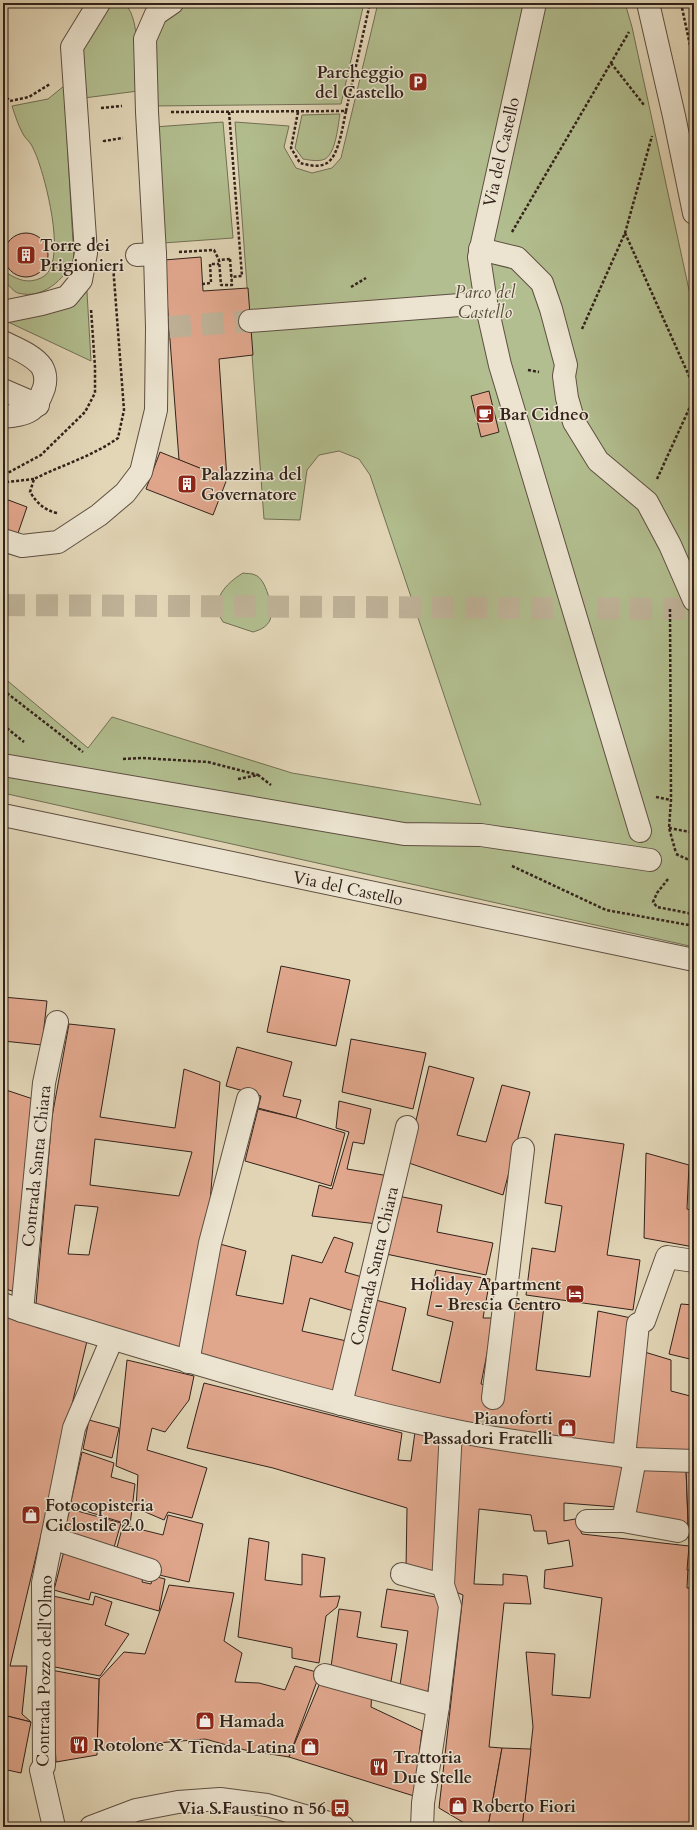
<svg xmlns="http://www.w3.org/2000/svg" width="697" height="1830" font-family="Cardo,serif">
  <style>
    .green { fill: #b2be8f; stroke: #727055 }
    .building { fill: #e1a78d; stroke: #32221b; fill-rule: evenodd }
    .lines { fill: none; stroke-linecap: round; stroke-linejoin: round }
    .minor-tunnel { stroke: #bfb298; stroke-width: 22; stroke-dasharray: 22 11; stroke-linecap: butt }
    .minor-casing { stroke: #5e4f42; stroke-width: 24 }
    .path { stroke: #32221b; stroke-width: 2.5; stroke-dasharray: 3 2; stroke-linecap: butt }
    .minor { stroke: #ece4d0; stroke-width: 22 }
    .labels { text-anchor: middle; stroke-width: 3; stroke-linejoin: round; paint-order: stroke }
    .poi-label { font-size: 17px; font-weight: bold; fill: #32221b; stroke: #ece4d0; text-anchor: start }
    .street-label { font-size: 17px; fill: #32221b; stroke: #ece4d0 }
    .park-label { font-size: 17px; font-style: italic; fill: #524938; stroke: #ece4d0 }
  </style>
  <rect width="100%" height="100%" fill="#e2d6b7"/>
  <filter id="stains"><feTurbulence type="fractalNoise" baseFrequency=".005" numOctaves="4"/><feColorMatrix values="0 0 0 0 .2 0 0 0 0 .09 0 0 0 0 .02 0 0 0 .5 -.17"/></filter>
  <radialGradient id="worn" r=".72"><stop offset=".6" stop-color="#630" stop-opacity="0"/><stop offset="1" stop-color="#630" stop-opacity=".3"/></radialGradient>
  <g class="green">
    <path d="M107,3C111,3 118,2 122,3C141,9 138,75 138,91L84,98L79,51Z"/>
    <polygon points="188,3 364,3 341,104 153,106 153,40 164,17"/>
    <polygon points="378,3 625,3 632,27 694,313 694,947 3,793 3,677 88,748 112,717 292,773 481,805 370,475 359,459 339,451 319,455 307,470 300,520 264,519 235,122 289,126 284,147 296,168 312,173 332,168 341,158"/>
    <path d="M64,86L74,260C64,279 43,300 18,293C14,292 10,286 6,283L7,273C18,280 28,284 41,278C68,267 47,187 40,166C38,159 35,152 32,146C30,142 25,138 23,134C18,125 15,115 12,106L48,99Z"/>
    <path d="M340,114C338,125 336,153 325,159C319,162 309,160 303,159L295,148L302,115Z"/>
    <polygon points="223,122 233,238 163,243 154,127"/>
    <polygon points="86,275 91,361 6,321"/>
    <path d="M243,573C247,574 252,573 255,575C266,578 274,610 270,620C267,627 260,630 253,632L223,622C209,601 225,584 243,573Z"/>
  </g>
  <g class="building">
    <circle cx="26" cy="255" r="22"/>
    <polygon points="201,257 203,291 248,288 253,355 219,359 227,479 179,460 164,260"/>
    <polygon points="489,391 499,432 481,437 471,396"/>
    <polygon points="160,452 227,479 213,515 146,489"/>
    <polygon points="3,498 27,507 17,536 3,531"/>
    <polygon points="281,966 350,980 336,1046 267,1032"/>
    <polygon points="3,997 47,1001 42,1045 3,1041"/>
    <path d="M69,1024L115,1029L100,1117L175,1128L184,1069L220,1082L208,1226L185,1351L36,1304L52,1117ZM95,1139L192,1152L179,1196L90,1185ZM75,1205L98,1207L89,1255L68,1254Z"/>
    <polygon points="351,1039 426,1053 413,1109 342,1092"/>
    <polygon points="237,1047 292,1062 283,1096 301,1100 296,1118 258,1108 261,1096 226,1086"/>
    <polygon points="429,1066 474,1078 457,1135 486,1142 502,1085 530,1092 503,1195 406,1162"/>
    <polygon points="3,1089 33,1099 18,1293 3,1288"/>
    <polygon points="339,1101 371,1109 364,1144 353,1142 347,1169 389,1176 377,1224 312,1216 319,1185 332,1189 349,1132 336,1128"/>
    <polygon points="258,1109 296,1118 345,1133 331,1186 245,1161"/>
    <polygon points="555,1134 624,1144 607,1255 640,1260 633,1310 526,1295 532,1248 555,1252 562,1206 545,1203"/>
    <polygon points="646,1153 689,1165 687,1209 694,1211 694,1247 644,1238"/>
    <polygon points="398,1196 442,1205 437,1232 493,1243 486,1275 386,1254"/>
    <polygon points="334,1237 353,1243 345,1272 362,1277 357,1312 310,1298 302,1331 351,1342 337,1394 197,1356 216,1243 246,1251 236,1295 283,1304 292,1255 322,1263"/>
    <polygon points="436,1270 490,1279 483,1318 494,1318 481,1384 490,1386 513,1303 544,1306 536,1370 590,1377 598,1311 636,1319 619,1451 460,1425 345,1398 372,1299 406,1308 392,1370 440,1383 453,1322 427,1315"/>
    <polygon points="681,1304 694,1305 694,1360 669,1354"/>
    <polygon points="3,1316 87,1341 10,1666 27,1666 22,1714 31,1722 3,1715"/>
    <polygon points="638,1350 671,1360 671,1391 694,1397 694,1454 636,1452"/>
    <polygon points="127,1360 194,1376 189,1400 165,1432 152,1428 147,1450 207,1468 192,1518 168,1512 164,1520 136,1508 138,1475 116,1466"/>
    <polygon points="204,1383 402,1433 398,1460 411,1461 415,1432 445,1437 439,1572 406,1570 407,1508 273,1468 187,1448"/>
    <polygon points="89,1420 119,1428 112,1458 83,1449"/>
    <polygon points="456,1435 623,1460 617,1507 564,1503 564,1521 575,1519 582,1534 689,1546 687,1588 694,1588 694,1827 522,1827 533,1727 526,1652 555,1654 552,1695 590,1698 602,1598 544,1588 545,1570 573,1566 569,1540 548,1544 546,1531 534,1531 531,1515 479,1509 474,1584 503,1585 503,1574 527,1576 531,1604 504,1603 489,1747 502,1748 488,1827 471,1827 439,1808 463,1595 451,1590"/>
    <polygon points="82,1452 114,1463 111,1477 135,1484 130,1525 70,1506"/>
    <polygon points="639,1465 686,1468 688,1524 633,1516"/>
    <polygon points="686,1468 694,1468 694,1547 689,1546"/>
    <polygon points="70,1509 121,1523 113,1551 62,1537"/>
    <polygon points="168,1515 203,1524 189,1582 155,1574 157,1561 116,1551 123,1525 163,1535"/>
    <polygon points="249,1538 269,1542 265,1580 302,1585 302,1554 325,1558 320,1597 340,1596 337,1607 326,1616 319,1663 292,1658 292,1648 238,1637"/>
    <polygon points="689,1546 694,1547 694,1570 687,1570"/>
    <polygon points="64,1551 144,1573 142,1582 151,1584 153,1576 165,1579 159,1611 91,1592 89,1600 54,1590"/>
    <polygon points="169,1585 234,1593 224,1641 242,1653 235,1682 259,1683 285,1690 295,1666 320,1673 289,1757 245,1750 205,1739 97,1748 99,1679 124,1652 145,1654"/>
    <polygon points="387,1589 442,1598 427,1697 399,1692 408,1631 381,1627"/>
    <polygon points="53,1596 93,1605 95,1596 112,1602 105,1625 129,1634 100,1676 50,1666"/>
    <polygon points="339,1609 361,1612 357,1637 397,1644 390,1688 330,1674"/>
    <polygon points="51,1670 99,1679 97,1755 56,1762"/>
    <polygon points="322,1678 372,1690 371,1707 422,1731 414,1796 289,1757"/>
    <polygon points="3,1715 31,1722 21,1773 3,1769"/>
    <polygon points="502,1748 531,1749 522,1827 488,1827"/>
  </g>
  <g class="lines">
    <g class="minor-tunnel">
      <polyline points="169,327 250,321"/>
      <polyline points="3,605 694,609"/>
      <polyline points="488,1437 493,1398"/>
    </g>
    <g class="minor-casing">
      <g id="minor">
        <polyline points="535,3 479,257 486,303 500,365 640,831"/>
        <polyline points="648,3 674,116 694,213"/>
        <polyline points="480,249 517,258 542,283 551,309 566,365 564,376 567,398 574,422 598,461 647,502 670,545 694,600"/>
        <polyline points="137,255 155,254"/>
        <polyline points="3,312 42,304 67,297 81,280 86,253 72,47 99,3"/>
        <polyline points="250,321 486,303"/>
        <path d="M3,342C15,348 34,355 42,367C46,374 46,381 44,388C35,413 29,414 3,417"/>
        <polyline points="3,390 38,405"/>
        <polyline points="3,540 22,546 58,542 99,515 125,493 141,472 156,410 157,328 155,254 147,112 145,39 156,14 172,3"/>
        <polyline points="3,765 404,834 481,835 650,860"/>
        <polyline points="3,815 694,960"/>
        <path d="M3,1304L22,1311C164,1354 306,1399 451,1430C508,1442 566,1448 624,1456L635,1459L694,1461"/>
        <polyline points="22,1311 44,1083 57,1022"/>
        <polyline points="188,1362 210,1243 248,1099"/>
        <polyline points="493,1398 523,1149"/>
        <polyline points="341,1404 407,1127"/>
        <polyline points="624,1456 638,1324 644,1321 667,1257 694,1261"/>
        <polyline points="587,1521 623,1521 678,1531"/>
        <polyline points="623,1521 635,1459"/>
        <polyline points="52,1538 150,1570"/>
        <polyline points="402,1574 443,1585"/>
        <polyline points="325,1675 438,1706"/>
        <polyline points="54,1827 41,1770 44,1766 43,1583 74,1428 112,1339"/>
        <polyline points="91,1827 136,1810 178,1802 220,1799 267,1805 343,1827"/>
        <polyline points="422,1827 423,1803 438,1706 450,1606 443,1585 451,1430"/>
      </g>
    </g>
    <g class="path">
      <polyline points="681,3 694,64"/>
      <polyline points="611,63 644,105"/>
      <polyline points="3,94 10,101 29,97 50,84"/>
      <polyline points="101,108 122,106"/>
      <polyline points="171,112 346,111 370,3"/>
      <polyline points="229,112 242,276 231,277"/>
      <path d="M298,112L291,148L300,163C308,165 319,168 327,163C339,156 343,124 346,111"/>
      <polyline points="104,142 104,141 123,138"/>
      <polyline points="512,232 629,32"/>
      <polyline points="625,233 694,387"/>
      <polyline points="179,252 214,250 219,260"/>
      <polygon points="230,259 232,285 221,285 219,260"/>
      <polyline points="202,284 211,283 210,264 219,264"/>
      <polyline points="351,287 366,278"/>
      <polyline points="582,329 625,233 652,136"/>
      <polyline points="528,370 539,372"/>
      <polyline points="34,479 7,482 4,475 41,455 85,412 95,393 95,367 91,309"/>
      <polyline points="657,479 694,398"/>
      <path d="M57,513C44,510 37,503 30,492L34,479C62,465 93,456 118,438L124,410L113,265"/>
      <polyline points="670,609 671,800 669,828 676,853"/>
      <polyline points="3,690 83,752"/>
      <polyline points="3,725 24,742"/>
      <polyline points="123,759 142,758 208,762 258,775"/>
      <polyline points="238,779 258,775 271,785"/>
      <polyline points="656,797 671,800"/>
      <polyline points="669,828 690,832 694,835"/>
      <polyline points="676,854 687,859 694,856"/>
      <polyline points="512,866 606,910 694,926"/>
      <polyline points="668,879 657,893 653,902 657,907 688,913 694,916"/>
    </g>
    <use href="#minor" class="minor"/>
  </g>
  <defs>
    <g id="parking-square" transform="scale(1)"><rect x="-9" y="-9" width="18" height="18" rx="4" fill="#8f2418" stroke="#ece4d0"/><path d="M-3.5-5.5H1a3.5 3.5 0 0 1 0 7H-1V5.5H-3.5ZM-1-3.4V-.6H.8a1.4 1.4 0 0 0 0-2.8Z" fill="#fff"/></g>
    <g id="building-square" transform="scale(1)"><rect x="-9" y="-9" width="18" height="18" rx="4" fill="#8f2418" stroke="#ece4d0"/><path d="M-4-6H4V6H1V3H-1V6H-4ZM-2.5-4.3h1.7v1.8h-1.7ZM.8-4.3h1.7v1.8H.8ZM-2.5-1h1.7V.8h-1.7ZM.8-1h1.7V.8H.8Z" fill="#fff"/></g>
    <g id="cafe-square" transform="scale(1)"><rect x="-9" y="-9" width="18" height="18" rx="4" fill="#8f2418" stroke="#ece4d0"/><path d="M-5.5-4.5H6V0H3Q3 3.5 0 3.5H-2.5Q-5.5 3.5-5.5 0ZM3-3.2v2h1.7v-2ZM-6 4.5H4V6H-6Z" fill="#fff"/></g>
    <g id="hotel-square" transform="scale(1)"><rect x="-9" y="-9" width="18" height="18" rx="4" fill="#8f2418" stroke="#ece4d0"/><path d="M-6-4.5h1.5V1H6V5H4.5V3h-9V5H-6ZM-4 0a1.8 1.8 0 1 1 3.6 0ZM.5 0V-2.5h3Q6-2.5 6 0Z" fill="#fff"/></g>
    <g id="shop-square" transform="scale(1)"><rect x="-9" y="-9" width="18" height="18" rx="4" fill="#8f2418" stroke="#ece4d0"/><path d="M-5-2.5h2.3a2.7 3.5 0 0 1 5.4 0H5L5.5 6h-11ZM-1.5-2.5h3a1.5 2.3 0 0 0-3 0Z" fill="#fff"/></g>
    <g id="restaurant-square" transform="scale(1)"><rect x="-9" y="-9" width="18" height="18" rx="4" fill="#8f2418" stroke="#ece4d0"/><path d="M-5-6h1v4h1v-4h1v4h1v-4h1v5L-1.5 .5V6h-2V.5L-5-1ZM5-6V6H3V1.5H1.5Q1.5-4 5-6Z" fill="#fff"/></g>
    <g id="bus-square" transform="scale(1)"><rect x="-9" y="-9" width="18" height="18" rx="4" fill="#8f2418" stroke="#ece4d0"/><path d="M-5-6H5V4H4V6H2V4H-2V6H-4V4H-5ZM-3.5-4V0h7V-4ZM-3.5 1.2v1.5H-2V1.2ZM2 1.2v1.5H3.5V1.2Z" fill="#fff"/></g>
  </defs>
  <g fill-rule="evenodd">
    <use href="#parking-square" x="418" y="82"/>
    <use href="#building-square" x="26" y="255"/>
    <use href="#cafe-square" x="485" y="414"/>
    <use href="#building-square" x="187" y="484"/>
    <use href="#hotel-square" x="575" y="1294"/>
    <use href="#shop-square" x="567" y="1428"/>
    <use href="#shop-square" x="31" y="1515"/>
    <use href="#shop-square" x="205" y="1721"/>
    <use href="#restaurant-square" x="79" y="1745"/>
    <use href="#shop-square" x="310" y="1747"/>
    <use href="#restaurant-square" x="379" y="1767"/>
    <use href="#shop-square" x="458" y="1806"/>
    <use href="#bus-square" x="340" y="1808"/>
  </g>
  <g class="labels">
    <g class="poi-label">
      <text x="404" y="78" text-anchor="end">Parcheggio<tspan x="404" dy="20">del Castello</tspan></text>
      <text x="40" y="251">Torre dei<tspan x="40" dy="20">Prigionieri</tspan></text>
      <text x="499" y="420">Bar Cidneo</text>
      <text x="201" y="480">Palazzina del<tspan x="201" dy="20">Governatore</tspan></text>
      <text x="561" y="1290" text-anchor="end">Holiday Apartment<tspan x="561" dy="20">- Brescia Centro</tspan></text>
      <text x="553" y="1424" text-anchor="end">Pianoforti<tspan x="553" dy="20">Passadori Fratelli</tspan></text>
      <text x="45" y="1511">Fotocopisteria<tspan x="45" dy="20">Ciclostile 2.0</tspan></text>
      <text x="219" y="1727">Hamada</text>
      <text x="93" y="1751">Rotolone X</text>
      <text x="296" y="1753" text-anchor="end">Tienda Latina</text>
      <text x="393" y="1763">Trattoria<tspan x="393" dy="20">Due Stelle</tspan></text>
      <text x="472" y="1812">Roberto Fiori</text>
      <text x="326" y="1814" text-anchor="end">Via S.Faustino n 56</text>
    </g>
    <g class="street-label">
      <text transform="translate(501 152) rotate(-77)" y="6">Via del Castello</text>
      <text transform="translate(348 888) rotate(12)" y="6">Via del Castello</text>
      <text transform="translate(36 1166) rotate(-84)" y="6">Contrada Santa Chiara</text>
      <text transform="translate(374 1266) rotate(-77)" y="6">Contrada Santa Chiara</text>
      <text transform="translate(44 1671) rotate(-89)" y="6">Contrada Pozzo dell'Olmo</text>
    </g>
    <g class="park-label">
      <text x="485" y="298">Parco del<tspan x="485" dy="20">Castello</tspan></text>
    </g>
  </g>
  <rect width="697" height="1830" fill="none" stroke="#e2d6b7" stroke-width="16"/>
  <rect x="4" y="4" width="689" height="1822" fill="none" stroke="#32221b" stroke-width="2"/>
  <rect x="8" y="8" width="681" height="1814" fill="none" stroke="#32221b"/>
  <rect width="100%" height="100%" filter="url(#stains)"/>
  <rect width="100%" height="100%" fill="url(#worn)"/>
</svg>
